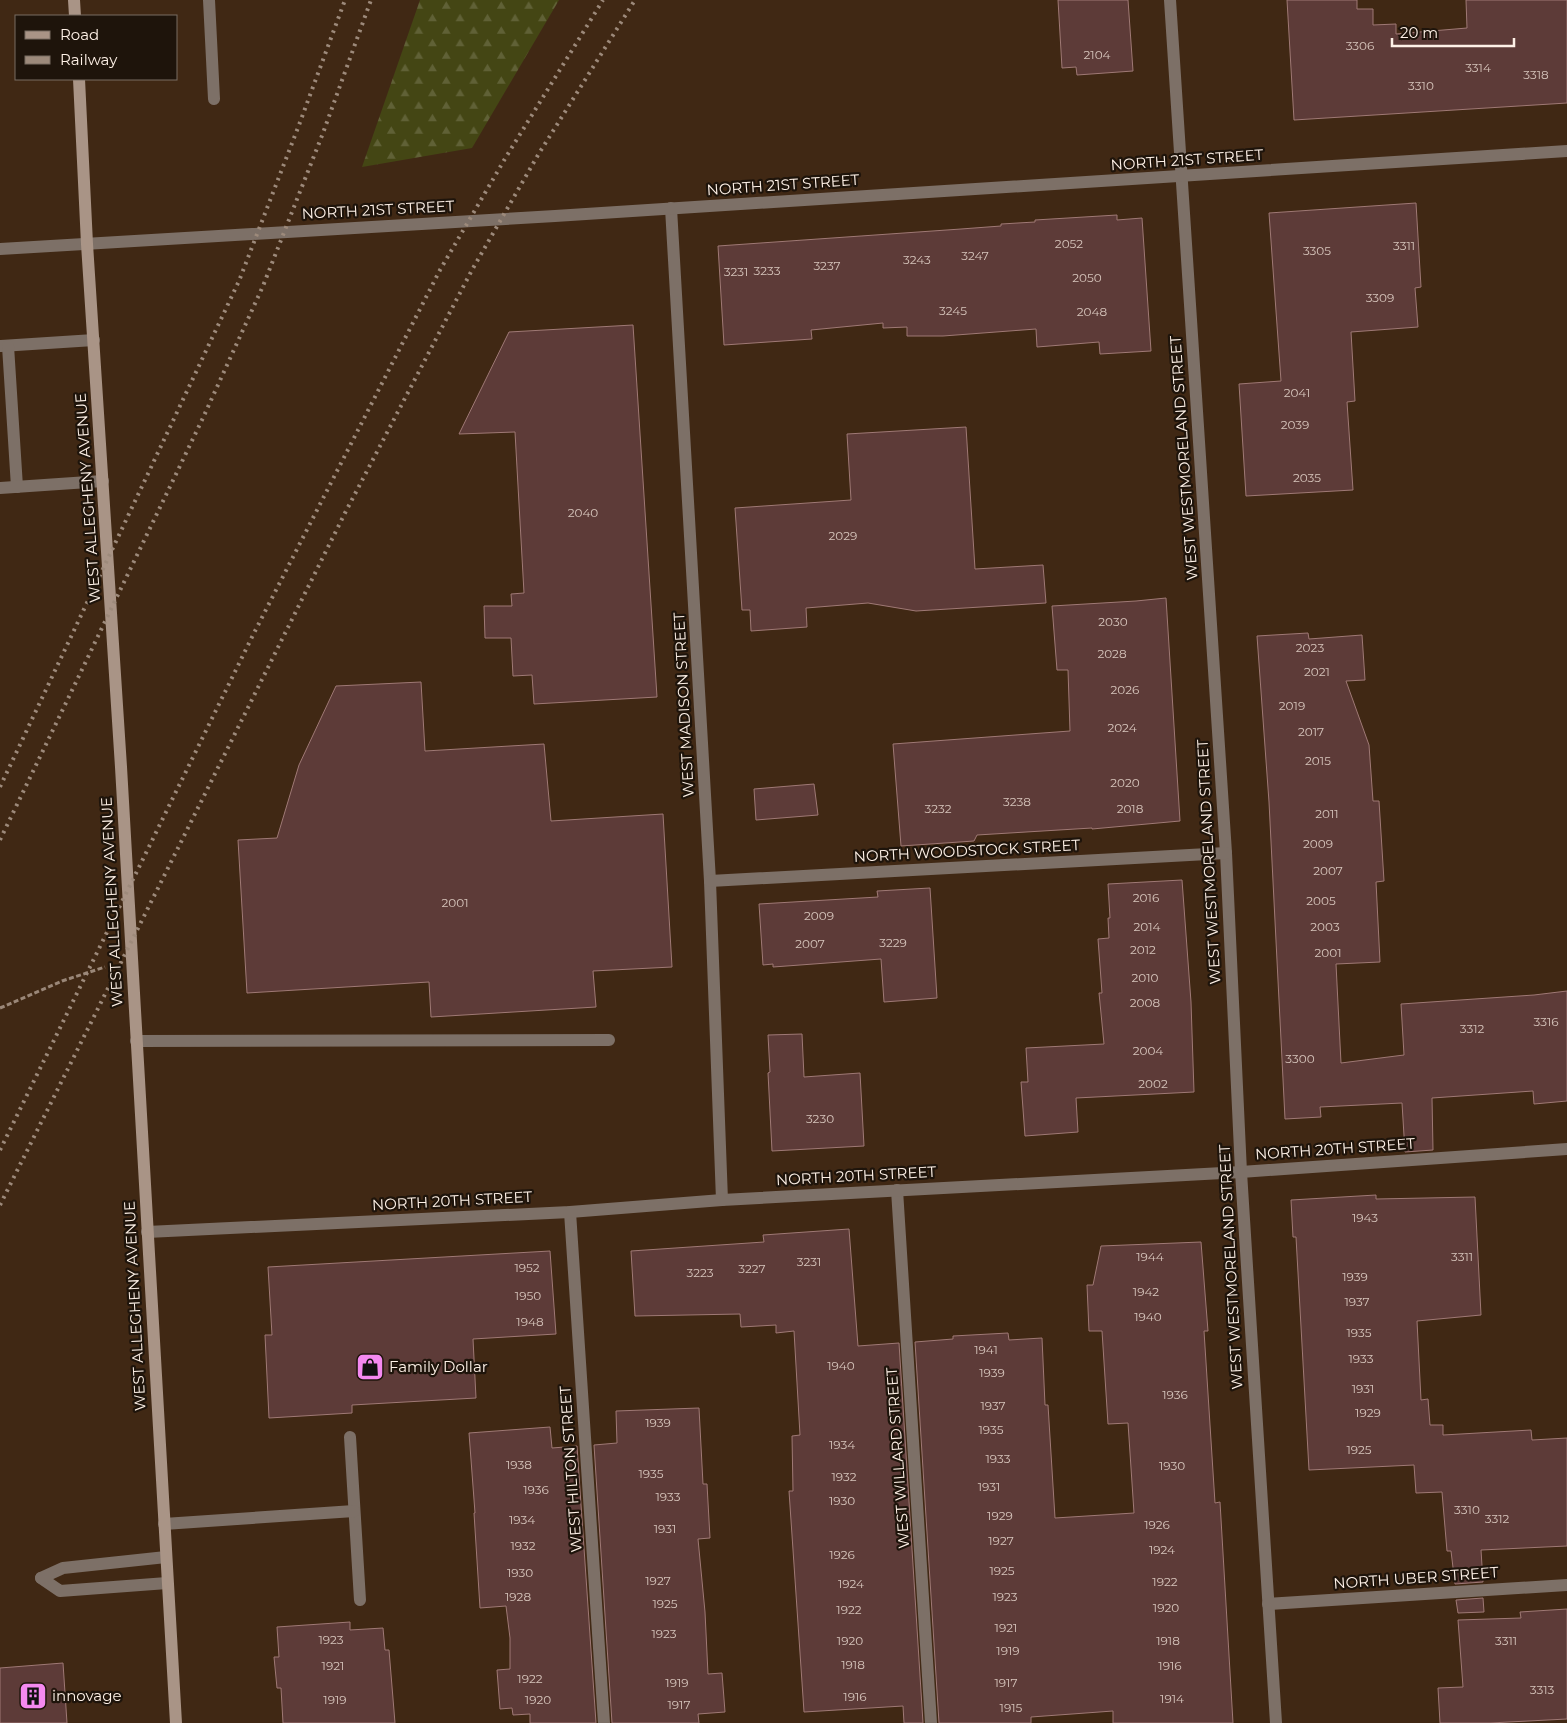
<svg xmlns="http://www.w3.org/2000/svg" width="1567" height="1723" font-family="Montserrat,sans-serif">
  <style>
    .forest { fill: url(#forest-firs) }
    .building { fill: #5d3b38; stroke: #9f7975 }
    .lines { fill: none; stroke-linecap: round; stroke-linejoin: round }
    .path { stroke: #9a8778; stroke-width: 3; stroke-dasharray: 5 2.5; stroke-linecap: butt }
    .lane { stroke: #7d7067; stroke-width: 12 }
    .street { stroke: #7d7067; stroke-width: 12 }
    .secondary { stroke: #a99486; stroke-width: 12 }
    .rail { stroke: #9d8a7b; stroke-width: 4; stroke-dasharray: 2.5 5; stroke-linecap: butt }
    .labels { text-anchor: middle; stroke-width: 4.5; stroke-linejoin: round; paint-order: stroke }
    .number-label { font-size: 12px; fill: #d6c4bb }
    .street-label { font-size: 15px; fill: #fef1e7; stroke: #1e140b }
    .poi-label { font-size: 15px; fill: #fef1e7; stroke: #1e140b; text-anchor: start }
  </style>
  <defs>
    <pattern id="forest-firs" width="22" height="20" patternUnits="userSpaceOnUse" patternTransform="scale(1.25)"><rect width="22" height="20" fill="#444614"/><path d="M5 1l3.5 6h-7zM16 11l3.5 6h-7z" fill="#606136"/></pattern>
  </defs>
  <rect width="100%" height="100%" fill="#402814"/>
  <polygon class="forest" points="420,0 559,0 472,148 362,167"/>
  <g class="building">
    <polygon points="1058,0 1128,0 1133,71 1077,75 1076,67 1062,68"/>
    <polygon points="1287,0 1357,0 1357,9 1373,9 1373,25 1396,24 1396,34 1467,28 1466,0 1567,0 1567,103 1294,120"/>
    <polygon points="1416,203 1421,287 1415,288 1418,327 1351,332 1355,401 1347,402 1353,490 1246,496 1239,384 1281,381 1269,213"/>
    <polygon points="1117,215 1117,220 1142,218 1151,351 1100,354 1099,342 1037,347 1036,329 943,336 907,336 907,327 883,328 883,323 811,330 812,339 724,345 718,246 961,229 1001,226 1001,224 1035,222 1035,220"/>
    <polygon points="633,325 657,697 534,704 532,675 513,676 511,638 485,638 484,606 512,606 511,594 524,593 515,432 459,434 509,332"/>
    <polygon points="966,427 975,569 1043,565 1046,603 916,611 868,603 806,608 807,627 751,631 750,610 742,610 735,508 851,500 847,434"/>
    <polygon points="1166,598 1180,821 1092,829 1092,828 977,835 974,841 901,846 893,744 1070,731 1068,670 1057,670 1052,606 1136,601"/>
    <polygon points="1308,633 1309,639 1362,635 1365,680 1346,681 1369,745 1373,801 1379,801 1384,881 1376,882 1380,962 1336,964 1341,1063 1404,1055 1401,1004 1534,995 1567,991 1567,1101 1534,1104 1533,1091 1432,1098 1433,1150 1405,1152 1402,1103 1320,1107 1321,1117 1285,1119 1269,802 1257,636"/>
    <polygon points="421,682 425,751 544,744 551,821 663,814 672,967 593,971 596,1007 431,1017 429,982 247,993 238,840 277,838 299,765 336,686"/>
    <polygon points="814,784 818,815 756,820 754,789"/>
    <polygon points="1182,880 1191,1002 1194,1092 1076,1098 1078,1132 1025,1136 1021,1082 1028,1082 1026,1048 1104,1044 1099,993 1102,993 1098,939 1109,938 1108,918 1110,918 1108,884"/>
    <polygon points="930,888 937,998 884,1002 881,959 773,967 773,964 763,965 759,904 878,897 877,891"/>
    <polygon points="802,1034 804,1077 860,1073 864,1146 772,1151 768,1073 770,1072 768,1035"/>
    <polygon points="1376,1195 1376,1199 1475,1197 1481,1315 1417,1321 1421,1400 1428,1399 1430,1425 1443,1425 1443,1435 1531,1430 1532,1440 1567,1438 1567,1546 1481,1550 1483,1582 1455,1584 1451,1551 1447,1551 1442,1492 1416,1493 1414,1465 1309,1470 1296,1237 1293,1237 1291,1200"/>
    <polygon points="849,1229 858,1346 899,1343 923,1723 904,1723 903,1706 804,1712 789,1491 793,1491 792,1436 800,1435 794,1331 776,1333 776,1325 741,1327 740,1314 635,1316 631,1251 764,1242 763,1235"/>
    <polygon points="1201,1242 1208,1331 1204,1331 1215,1503 1220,1502 1233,1723 1113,1723 1113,1711 1031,1717 1031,1723 939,1723 915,1342 953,1339 953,1336 1008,1333 1009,1340 1042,1338 1045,1405 1048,1405 1055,1518 1134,1513 1128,1423 1108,1424 1102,1331 1089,1331 1087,1285 1093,1285 1101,1246"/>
    <polygon points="550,1251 556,1334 473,1339 476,1398 352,1405 352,1413 269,1418 265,1335 272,1335 268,1267"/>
    <polygon points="699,1408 703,1484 707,1484 710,1538 698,1539 705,1612 708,1674 722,1673 725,1712 698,1714 699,1723 612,1723 594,1445 617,1443 616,1411"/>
    <polygon points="550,1427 552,1448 577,1446 596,1723 530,1723 530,1714 513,1715 512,1708 500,1709 497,1670 510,1669 510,1638 506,1606 480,1608 474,1513 475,1513 469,1433"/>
    <polygon points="1483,1598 1484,1612 1458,1613 1456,1600"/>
    <polygon points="1567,1609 1567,1719 1490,1723 1440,1723 1438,1688 1463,1687 1458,1620 1521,1618 1520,1612"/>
    <polygon points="350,1622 350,1630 383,1628 385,1650 389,1650 395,1723 283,1723 281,1688 277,1688 274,1657 279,1657 277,1627"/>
    <polygon points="63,1663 67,1723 0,1723 0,1668"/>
  </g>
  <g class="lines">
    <polyline class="path" points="0,1008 62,981 105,967"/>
    <g class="lane">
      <polyline points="209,0 214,99"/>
      <polyline points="1,346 94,340"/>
      <polyline points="8,346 17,487"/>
      <polyline points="0,488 103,481"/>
      <polyline points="136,1041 609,1040"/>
      <polyline points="350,1437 360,1600"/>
      <polyline points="164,1524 354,1511"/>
      <polyline points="41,1578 60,1591 167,1583"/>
      <polyline points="41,1578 63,1568 166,1557"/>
    </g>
    <g class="street">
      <polyline points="1170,0 1226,853 1241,1172 1276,1723"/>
      <polyline points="671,208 710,881 722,1200"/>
      <polyline points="0,249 555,216 1567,151"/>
      <polyline points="710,881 1226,853"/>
      <polyline points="897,1190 931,1723"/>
      <polyline points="570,1212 604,1723"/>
      <polyline points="147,1232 570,1212 722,1200 1241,1172 1567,1149"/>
      <polyline points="1268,1604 1567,1585"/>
    </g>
    <g class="secondary">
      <polyline points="74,0 75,16"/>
      <polyline points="79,79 87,244 121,767 176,1723"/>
    </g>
    <g class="rail">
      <polyline points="0,787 239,281 299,125 345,0"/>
      <polyline points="0,840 202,420 263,286 323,133 371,0"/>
      <polyline points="0,1150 253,635 440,270 506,157 603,0"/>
      <polyline points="0,1205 345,513 472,270 538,155 635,0"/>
    </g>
  </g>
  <defs>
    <g id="shop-square" transform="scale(1.4375)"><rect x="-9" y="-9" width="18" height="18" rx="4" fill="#f489f0" stroke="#1e140b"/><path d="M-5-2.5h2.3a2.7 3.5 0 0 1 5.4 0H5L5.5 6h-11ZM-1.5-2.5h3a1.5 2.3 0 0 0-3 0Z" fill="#111"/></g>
    <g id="building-square" transform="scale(1.4375)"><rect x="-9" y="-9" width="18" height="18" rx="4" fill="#f489f0" stroke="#1e140b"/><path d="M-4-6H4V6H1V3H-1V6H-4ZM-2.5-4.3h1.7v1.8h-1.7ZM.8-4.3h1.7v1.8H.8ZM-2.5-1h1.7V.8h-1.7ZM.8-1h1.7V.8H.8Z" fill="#111"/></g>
  </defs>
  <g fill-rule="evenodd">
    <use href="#shop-square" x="370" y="1367"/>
    <use href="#building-square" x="33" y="1696"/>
  </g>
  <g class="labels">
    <g class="number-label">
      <text x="1360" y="50">3306</text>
      <text x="1097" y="59">2104</text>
      <text x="1478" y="72">3314</text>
      <text x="1536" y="79">3318</text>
      <text x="1421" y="90">3310</text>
      <text x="1069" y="248">2052</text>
      <text x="1404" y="250">3311</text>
      <text x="1317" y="255">3305</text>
      <text x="975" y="260">3247</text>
      <text x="917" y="264">3243</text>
      <text x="827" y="270">3237</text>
      <text x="767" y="275">3233</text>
      <text x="736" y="276">3231</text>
      <text x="1087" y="282">2050</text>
      <text x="1380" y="302">3309</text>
      <text x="953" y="315">3245</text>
      <text x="1092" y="316">2048</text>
      <text x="1297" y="397">2041</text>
      <text x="1295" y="429">2039</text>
      <text x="1307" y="482">2035</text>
      <text x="583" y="517">2040</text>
      <text x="843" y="540">2029</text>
      <text x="1113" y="626">2030</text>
      <text x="1310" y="652">2023</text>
      <text x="1112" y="658">2028</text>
      <text x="1317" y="676">2021</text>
      <text x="1125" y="694">2026</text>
      <text x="1292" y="710">2019</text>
      <text x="1122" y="732">2024</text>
      <text x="1311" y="736">2017</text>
      <text x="1318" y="765">2015</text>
      <text x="1125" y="787">2020</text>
      <text x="1017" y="806">3238</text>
      <text x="938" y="813">3232</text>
      <text x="1130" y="813">2018</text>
      <text x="1327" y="818">2011</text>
      <text x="1318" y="848">2009</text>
      <text x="1328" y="875">2007</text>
      <text x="1146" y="902">2016</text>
      <text x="1321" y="905">2005</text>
      <text x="455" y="907">2001</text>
      <text x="819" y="920">2009</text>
      <text x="1147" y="931">2014</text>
      <text x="1325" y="931">2003</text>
      <text x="893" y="947">3229</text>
      <text x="810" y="948">2007</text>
      <text x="1143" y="954">2012</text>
      <text x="1328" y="957">2001</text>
      <text x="1145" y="982">2010</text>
      <text x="1145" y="1007">2008</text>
      <text x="1546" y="1026">3316</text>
      <text x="1472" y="1033">3312</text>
      <text x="1148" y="1055">2004</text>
      <text x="1300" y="1063">3300</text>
      <text x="1153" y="1088">2002</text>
      <text x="820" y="1123">3230</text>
      <text x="1365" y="1222">1943</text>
      <text x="1150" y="1261">1944</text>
      <text x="1462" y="1261">3311</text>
      <text x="809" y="1266">3231</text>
      <text x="527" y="1272">1952</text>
      <text x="752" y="1273">3227</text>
      <text x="700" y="1277">3223</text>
      <text x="1355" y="1281">1939</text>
      <text x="1146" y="1296">1942</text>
      <text x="528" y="1300">1950</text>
      <text x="1357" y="1306">1937</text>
      <text x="1148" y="1321">1940</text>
      <text x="530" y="1326">1948</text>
      <text x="1359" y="1337">1935</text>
      <text x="986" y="1354">1941</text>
      <text x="1361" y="1363">1933</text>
      <text x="841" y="1370">1940</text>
      <text x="992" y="1377">1939</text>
      <text x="1363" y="1393">1931</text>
      <text x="1175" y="1399">1936</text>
      <text x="993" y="1410">1937</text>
      <text x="1368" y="1417">1929</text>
      <text x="658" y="1427">1939</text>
      <text x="991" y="1434">1935</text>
      <text x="842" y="1449">1934</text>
      <text x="1359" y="1454">1925</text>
      <text x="998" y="1463">1933</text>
      <text x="519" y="1469">1938</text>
      <text x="1172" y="1470">1930</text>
      <text x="651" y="1478">1935</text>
      <text x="844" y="1481">1932</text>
      <text x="989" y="1491">1931</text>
      <text x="536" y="1494">1936</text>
      <text x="668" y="1501">1933</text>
      <text x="842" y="1505">1930</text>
      <text x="1467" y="1514">3310</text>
      <text x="1000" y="1520">1929</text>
      <text x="1497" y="1523">3312</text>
      <text x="522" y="1524">1934</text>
      <text x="1157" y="1529">1926</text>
      <text x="665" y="1533">1931</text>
      <text x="1001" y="1545">1927</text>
      <text x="523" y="1550">1932</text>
      <text x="1162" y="1554">1924</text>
      <text x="842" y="1559">1926</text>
      <text x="1002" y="1575">1925</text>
      <text x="520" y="1577">1930</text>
      <text x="658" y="1585">1927</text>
      <text x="1165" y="1586">1922</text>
      <text x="851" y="1588">1924</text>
      <text x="518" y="1601">1928</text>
      <text x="1005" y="1601">1923</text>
      <text x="665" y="1608">1925</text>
      <text x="1166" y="1612">1920</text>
      <text x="849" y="1614">1922</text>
      <text x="1006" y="1632">1921</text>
      <text x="664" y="1638">1923</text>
      <text x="331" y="1644">1923</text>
      <text x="850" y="1645">1920</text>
      <text x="1168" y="1645">1918</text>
      <text x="1506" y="1645">3311</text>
      <text x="1008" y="1655">1919</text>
      <text x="853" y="1669">1918</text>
      <text x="333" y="1670">1921</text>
      <text x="1170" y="1670">1916</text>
      <text x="530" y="1683">1922</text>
      <text x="677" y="1687">1919</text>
      <text x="1006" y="1687">1917</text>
      <text x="1542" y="1694">3313</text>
      <text x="855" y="1701">1916</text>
      <text x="1172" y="1703">1914</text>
      <text x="335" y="1704">1919</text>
      <text x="538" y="1704">1920</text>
      <text x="679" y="1709">1917</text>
      <text x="1011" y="1712">1915</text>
    </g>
    <g class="street-label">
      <text transform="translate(1187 160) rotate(-4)" y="5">NORTH 21ST STREET</text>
      <text transform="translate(783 185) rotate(-4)" y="5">NORTH 21ST STREET</text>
      <text transform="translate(378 210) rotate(-3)" y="5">NORTH 21ST STREET</text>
      <text transform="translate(1184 458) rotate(-94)" y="5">WEST WESTMORELAND STREET</text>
      <text transform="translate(88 498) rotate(-94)" y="5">WEST ALLEGHENY AVENUE</text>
      <text transform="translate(684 705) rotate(-93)" y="5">WEST MADISON STREET</text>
      <text transform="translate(967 851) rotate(-3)" y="5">NORTH WOODSTOCK STREET</text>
      <text transform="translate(1209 862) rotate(-93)" y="5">WEST WESTMORELAND STREET</text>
      <text transform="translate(112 902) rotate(-93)" y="5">WEST ALLEGHENY AVENUE</text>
      <text transform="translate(1335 1149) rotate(-4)" y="5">NORTH 20TH STREET</text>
      <text transform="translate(856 1176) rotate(-3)" y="5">NORTH 20TH STREET</text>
      <text transform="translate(452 1201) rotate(-3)" y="5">NORTH 20TH STREET</text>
      <text transform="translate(1231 1267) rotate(-93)" y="5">WEST WESTMORELAND STREET</text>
      <text transform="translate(135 1306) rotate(-93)" y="5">WEST ALLEGHENY AVENUE</text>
      <text transform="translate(898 1458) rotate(-94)" y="5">WEST WILLARD STREET</text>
      <text transform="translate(571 1469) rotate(-94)" y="5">WEST HILTON STREET</text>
      <text transform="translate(1416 1578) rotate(-4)" y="5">NORTH UBER STREET</text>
    </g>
    <g class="poi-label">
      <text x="389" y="1372">Family Dollar</text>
      <text x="52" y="1701">innovage</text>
    </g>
  </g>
  <rect x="15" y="15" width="162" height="65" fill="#1e140b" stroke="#786c63"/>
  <rect x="25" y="31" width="25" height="8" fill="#a99486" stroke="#786c63"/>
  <text x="60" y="40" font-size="15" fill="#fef1e7">Road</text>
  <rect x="25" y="56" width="25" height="8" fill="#9d8a7b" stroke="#786c63"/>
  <text x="60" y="65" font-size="15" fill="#fef1e7">Railway</text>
  <path d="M1392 38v8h122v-8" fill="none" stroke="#fef1e7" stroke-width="2.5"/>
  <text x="1400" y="38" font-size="15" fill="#fef1e7" stroke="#1e140b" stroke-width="4" paint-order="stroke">20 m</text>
</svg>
